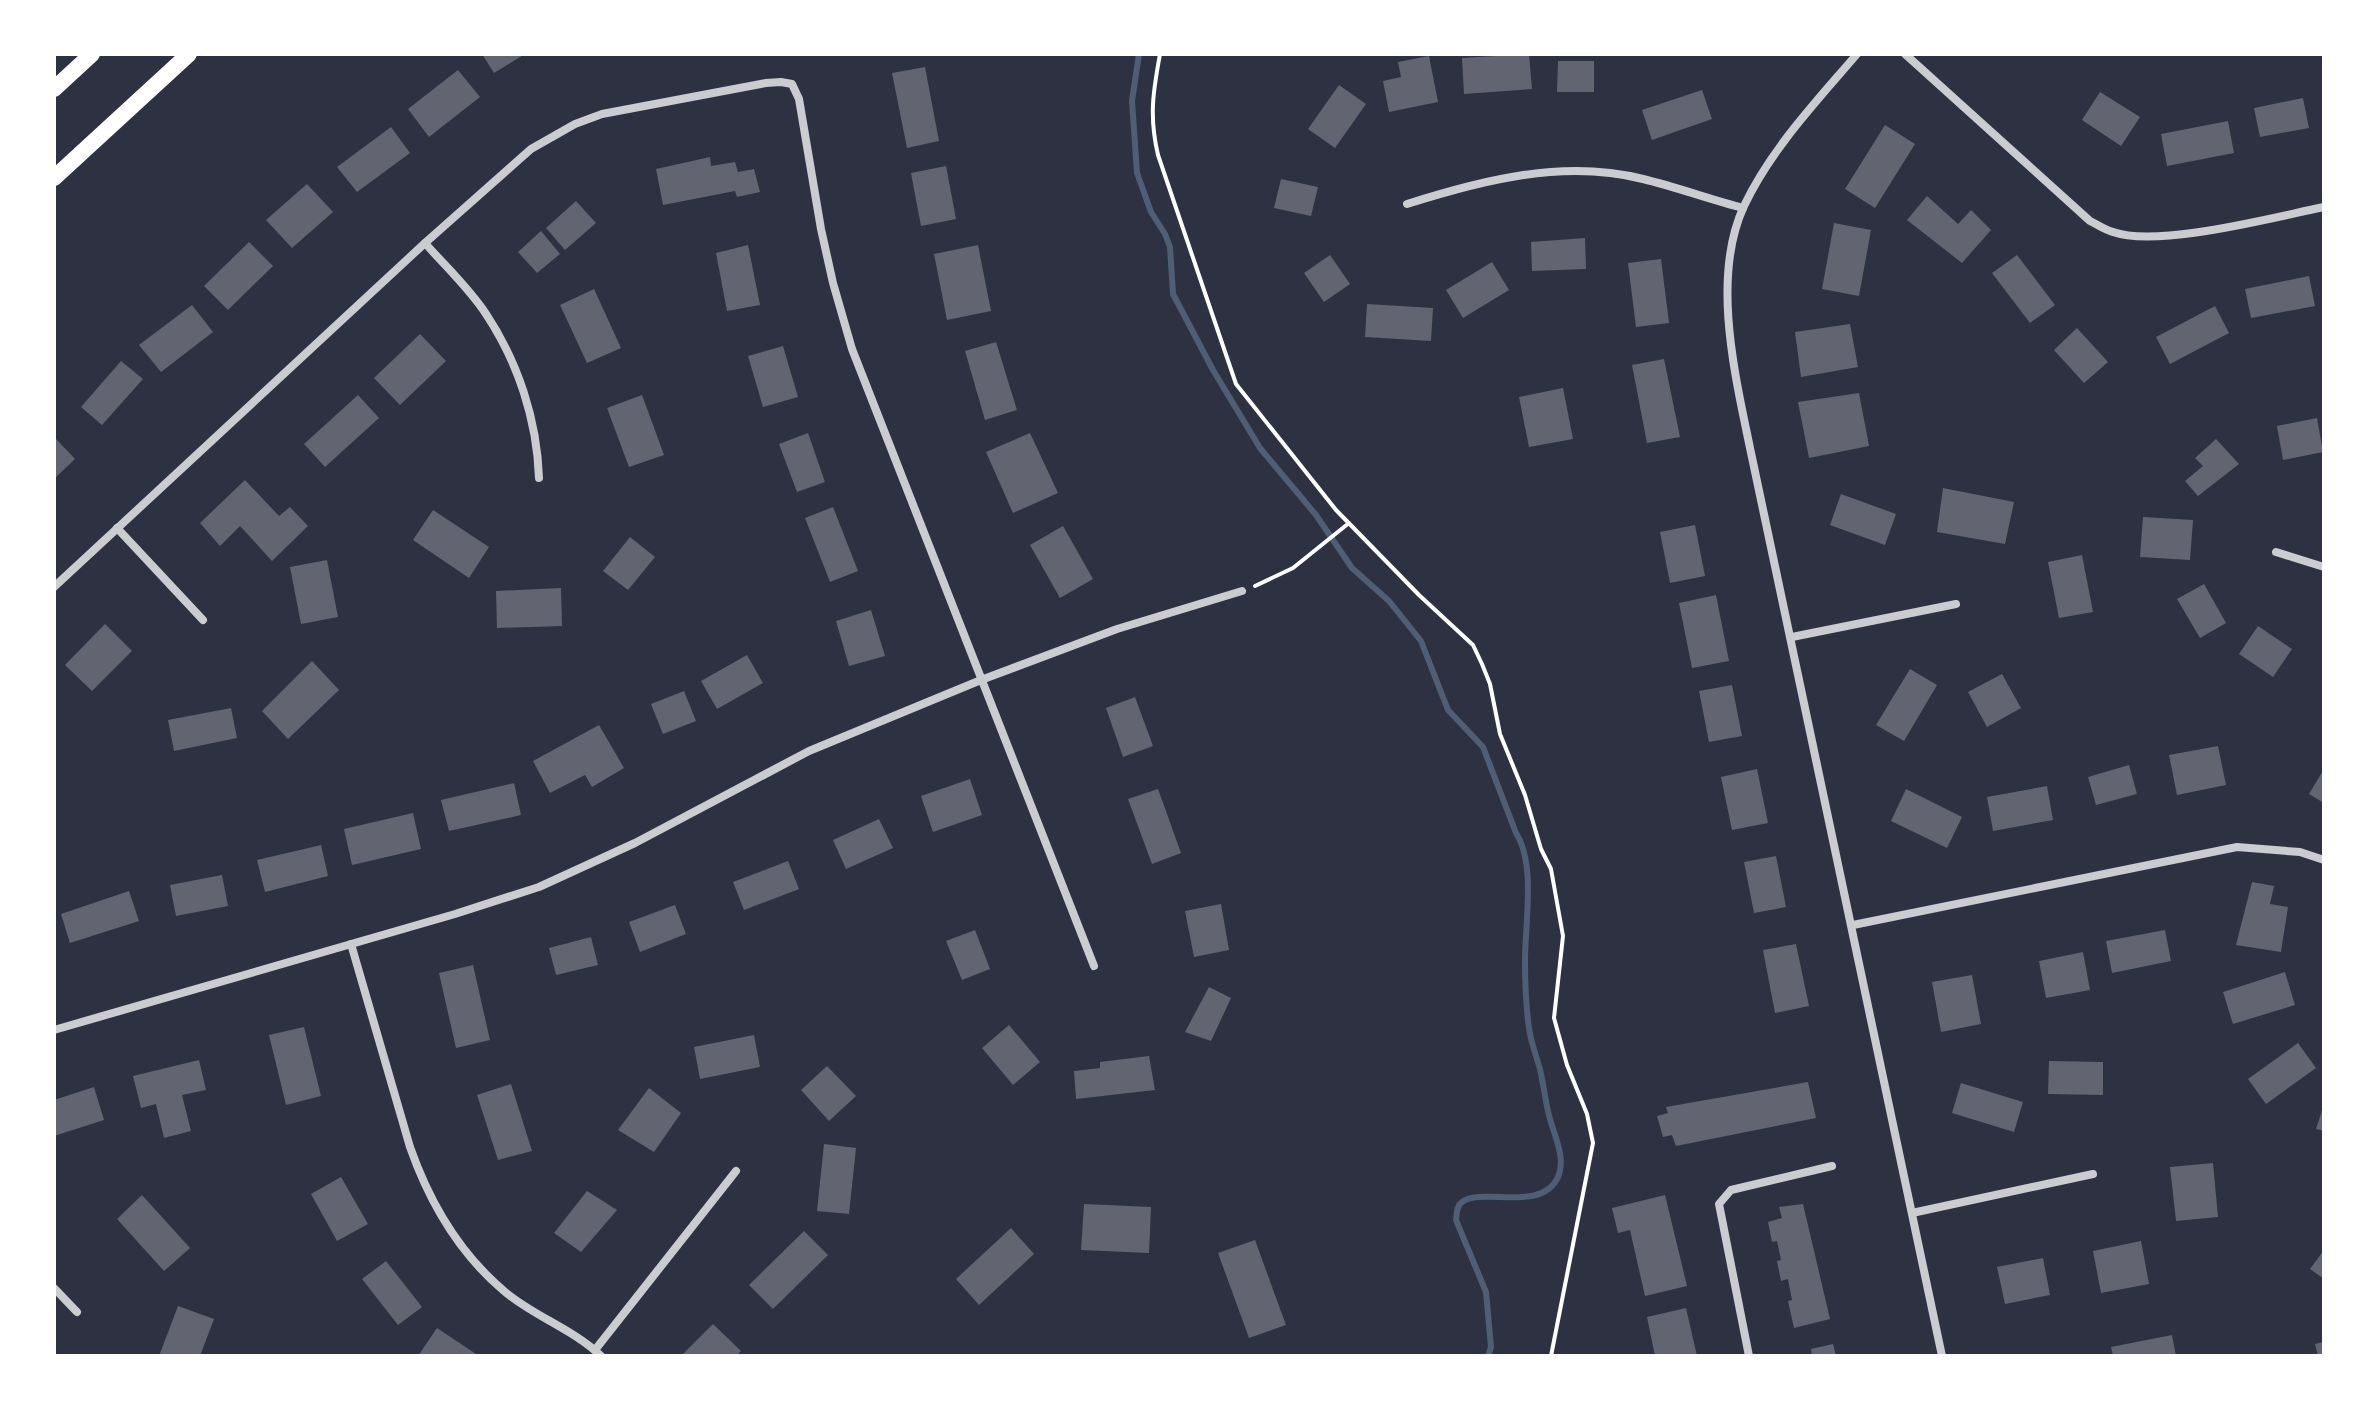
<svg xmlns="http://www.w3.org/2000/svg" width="2378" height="1410" font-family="'PT Sans Narrow',sans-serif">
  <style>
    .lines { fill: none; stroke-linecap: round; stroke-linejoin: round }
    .stream { stroke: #4f5d75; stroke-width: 6 }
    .building { fill: #626471 }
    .path { stroke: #fff; stroke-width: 4 }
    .minor { stroke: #caccd0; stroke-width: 8 }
    .motorway { stroke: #fff; stroke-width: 16 }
  </style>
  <rect width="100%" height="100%" fill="#2d3142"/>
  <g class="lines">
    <path class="stream" d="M1139,54L1132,101L1137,173L1151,212L1165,234L1170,247L1173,294L1213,370L1260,448L1316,515L1352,568L1389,601L1421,641L1448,710L1483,747L1516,833C1536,864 1525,924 1525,960C1525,982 1526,1006 1529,1028C1531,1043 1536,1055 1540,1069C1543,1083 1545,1097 1548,1111C1552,1132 1567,1156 1558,1177C1542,1213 1483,1187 1462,1202C1456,1206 1457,1214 1456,1220L1486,1292L1491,1347L1488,1356"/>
  </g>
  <g class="building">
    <polygon points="482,54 525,54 494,73"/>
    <polygon points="1529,54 1532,89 1464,94 1462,58"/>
    <polygon points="1429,56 1438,102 1389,112 1383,81 1401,77 1398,62"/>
    <polygon points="1558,61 1594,61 1594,92 1557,92"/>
    <polygon points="925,67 939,141 907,148 892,73"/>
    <polygon points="458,70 480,97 429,137 408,109"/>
    <polygon points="1339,85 1366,104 1335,148 1308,129"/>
    <polygon points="1702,90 1712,119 1652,140 1642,110"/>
    <polygon points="2100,92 2140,117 2121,146 2082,120"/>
    <polygon points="2303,98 2309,128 2260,137 2254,108"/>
    <polygon points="2228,121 2234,153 2167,166 2161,134"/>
    <polygon points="1885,125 1915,144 1875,208 1845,189"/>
    <polygon points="391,127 410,153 357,192 337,167"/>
    <polygon points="710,157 711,166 735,162 738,172 754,169 760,192 737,197 735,191 663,205 656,169"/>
    <polygon points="946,166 956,219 921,226 911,173"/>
    <polygon points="1281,179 1318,187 1311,216 1274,208"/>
    <polygon points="307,184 333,212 292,248 266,220"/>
    <polygon points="1927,196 1958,224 1971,210 1991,230 1962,263 1907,220"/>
    <polygon points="576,201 596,223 565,250 546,228"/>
    <polygon points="1834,223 1871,230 1859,296 1822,289"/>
    <polygon points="541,231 560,254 537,273 518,252"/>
    <polygon points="1585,238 1586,269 1532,271 1531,242"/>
    <polygon points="249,242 273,266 228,310 204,286"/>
    <polygon points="748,245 760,305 727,311 716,253"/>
    <polygon points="978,245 991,311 947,320 934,254"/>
    <polygon points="1330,255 1350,284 1324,302 1304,273"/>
    <polygon points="2017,255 2055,305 2030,323 1992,273"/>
    <polygon points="1661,259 1669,323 1636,327 1628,263"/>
    <polygon points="1492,262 1509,290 1463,318 1446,290"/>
    <polygon points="2309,276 2315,306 2251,318 2245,289"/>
    <polygon points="594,289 621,348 587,363 560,305"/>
    <polygon points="1367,304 1433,308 1431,341 1365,337"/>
    <polygon points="192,305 213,332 161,372 139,345"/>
    <polygon points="2215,306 2229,333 2170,364 2156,337"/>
    <polygon points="1850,324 1858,367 1801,377 1795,332"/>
    <polygon points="2077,328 2108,362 2084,383 2054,350"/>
    <polygon points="420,334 446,361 400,405 374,378"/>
    <polygon points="996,342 1017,410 985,420 965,351"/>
    <polygon points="783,346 798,397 763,407 748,356"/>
    <polygon points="1664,359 1680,437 1647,443 1632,365"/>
    <polygon points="121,361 143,379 102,425 81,407"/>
    <polygon points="1563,388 1573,439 1529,447 1519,397"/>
    <polygon points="1859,393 1869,446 1809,458 1798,402"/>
    <polygon points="358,395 379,418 325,467 304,444"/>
    <polygon points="642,395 664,455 629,467 607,408"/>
    <polygon points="2317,418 2323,452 2283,460 2277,426"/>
    <polygon points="808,433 825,482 797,492 779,444"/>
    <polygon points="1030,433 1058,493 1013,513 986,452"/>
    <polygon points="56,439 75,459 54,479 54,441"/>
    <polygon points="2216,439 2239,464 2198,496 2185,481 2203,466 2195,458"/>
    <polygon points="245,480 279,516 290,507 308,526 272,561 240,526 220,546 200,523"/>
    <polygon points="1943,488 2014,502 2005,544 1937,532"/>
    <polygon points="1841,494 1896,514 1885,545 1830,525"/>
    <polygon points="833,507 858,571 830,582 805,518"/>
    <polygon points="433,510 489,547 469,578 413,540"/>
    <polygon points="2143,517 2193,520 2190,560 2140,557"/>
    <polygon points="1695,525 1705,576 1670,583 1660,532"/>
    <polygon points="1063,526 1093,579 1060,598 1030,545"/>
    <polygon points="630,537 655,557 628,590 603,571"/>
    <polygon points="2082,555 2093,612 2059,618 2048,562"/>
    <polygon points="327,560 338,617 301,624 290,567"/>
    <polygon points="2204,584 2226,623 2200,638 2177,599"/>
    <polygon points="561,588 562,626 497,628 496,591"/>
    <polygon points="1716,595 1729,661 1692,668 1679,603"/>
    <polygon points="871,610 885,656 849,666 836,621"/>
    <polygon points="105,624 132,651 92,691 65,665"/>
    <polygon points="2258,626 2292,649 2273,677 2239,654"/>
    <polygon points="747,655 763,683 717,709 701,681"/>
    <polygon points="312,661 339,690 288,739 262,711"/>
    <polygon points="1910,669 1937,685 1904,741 1876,725"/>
    <polygon points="2002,674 2021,708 1987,727 1968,692"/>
    <polygon points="1732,685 1742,736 1709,742 1699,691"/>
    <polygon points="684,691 696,721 663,734 651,704"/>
    <polygon points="1135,697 1153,746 1123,757 1106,708"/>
    <polygon points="231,708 237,738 174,751 168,720"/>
    <polygon points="599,725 624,768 592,787 585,775 550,793 533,761"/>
    <polygon points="2218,746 2226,785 2177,795 2169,755"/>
    <polygon points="2129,765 2137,794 2096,805 2088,777"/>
    <polygon points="1757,769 1768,823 1732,830 1721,777"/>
    <polygon points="2324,769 2324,803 2309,794"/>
    <polygon points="970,779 982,815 933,832 921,796"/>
    <polygon points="514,783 521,815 449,831 441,800"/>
    <polygon points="2047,786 2053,820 1993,831 1987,797"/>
    <polygon points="1158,789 1181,853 1152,864 1128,799"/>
    <polygon points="1906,789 1962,817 1947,848 1891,821"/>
    <polygon points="413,813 421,849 352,865 344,829"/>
    <polygon points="879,819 893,848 846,869 833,840"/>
    <polygon points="321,845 328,876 265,892 257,860"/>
    <polygon points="1776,856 1786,907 1754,913 1744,862"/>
    <polygon points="788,861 799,889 744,910 733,882"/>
    <polygon points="222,875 228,906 176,916 170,885"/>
    <polygon points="2252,882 2274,886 2270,904 2288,907 2281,952 2236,945"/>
    <polygon points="129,891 139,921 70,943 61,914"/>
    <polygon points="1221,904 1229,950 1194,957 1185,911"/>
    <polygon points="675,905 686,934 640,952 629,922"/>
    <polygon points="975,930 990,969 962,980 946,941"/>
    <polygon points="2165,930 2171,961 2112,973 2106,941"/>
    <polygon points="591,937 598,965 556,975 549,948"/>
    <polygon points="1796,944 1809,1006 1775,1013 1763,950"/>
    <polygon points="2083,952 2090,990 2046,998 2039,961"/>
    <polygon points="473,965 490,1040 456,1048 439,973"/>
    <polygon points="2285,972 2295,1005 2233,1024 2223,992"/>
    <polygon points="1972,975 1981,1024 1941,1032 1932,982"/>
    <polygon points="1209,987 1231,998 1211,1041 1185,1032"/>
    <polygon points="1009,1025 1040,1062 1013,1085 982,1048"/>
    <polygon points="304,1027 321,1096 286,1105 269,1035"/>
    <polygon points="754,1035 760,1067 700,1079 694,1047"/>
    <polygon points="2298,1043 2316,1068 2266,1104 2248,1079"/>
    <polygon points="1149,1056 1155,1090 1076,1099 1074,1071 1100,1068 1100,1062"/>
    <polygon points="199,1060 206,1090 182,1095 191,1131 164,1138 156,1104 141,1108 133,1076"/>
    <polygon points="2049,1061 2103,1062 2103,1095 2048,1094"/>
    <polygon points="827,1066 856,1096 829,1121 801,1090"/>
    <polygon points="1808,1082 1816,1118 1676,1146 1672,1135 1663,1137 1657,1116 1668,1113 1666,1107"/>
    <polygon points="1961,1083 2023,1102 2014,1132 1952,1113"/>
    <polygon points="511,1084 532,1151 498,1160 477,1095"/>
    <polygon points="94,1087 104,1120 54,1136 54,1100"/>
    <polygon points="649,1088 681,1113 654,1152 618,1130"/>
    <polygon points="2324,1104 2324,1131 2316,1129"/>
    <polygon points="824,1144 856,1148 849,1214 817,1211"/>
    <polygon points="2213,1163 2218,1217 2176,1221 2170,1167"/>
    <polygon points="341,1177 368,1224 337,1241 311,1194"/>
    <polygon points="587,1191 617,1210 581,1252 554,1233"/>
    <polygon points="142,1195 190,1248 164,1271 117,1219"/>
    <polygon points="1665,1195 1687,1286 1645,1296 1630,1230 1618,1233 1612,1208"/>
    <polygon points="1084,1204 1151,1207 1149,1253 1081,1250"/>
    <polygon points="1803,1204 1830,1319 1794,1328 1788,1301 1792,1300 1788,1279 1781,1281 1777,1261 1781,1260 1777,1241 1772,1242 1768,1222 1782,1218 1779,1207"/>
    <polygon points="1011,1228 1034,1254 979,1305 956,1279"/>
    <polygon points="804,1231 828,1255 773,1309 749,1285"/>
    <polygon points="1255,1240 1286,1325 1249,1338 1218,1253"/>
    <polygon points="2141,1241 2149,1284 2101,1293 2093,1251"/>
    <polygon points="2324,1250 2324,1279 2310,1269"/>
    <polygon points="2043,1258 2050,1295 2005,1304 1997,1267"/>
    <polygon points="386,1261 422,1307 398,1325 362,1279"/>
    <polygon points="178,1306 214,1319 200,1356 159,1356"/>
    <polygon points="1686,1308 1697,1356 1655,1356 1647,1317"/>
    <polygon points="713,1324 741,1351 736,1356 681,1356"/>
    <polygon points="437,1328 479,1356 418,1356"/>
    <polygon points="2172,1335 2176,1356 2113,1356 2111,1347"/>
    <polygon points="2324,1342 2324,1356 2318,1356 2315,1344"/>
    <polygon points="1833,1344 1836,1356 1812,1356 1811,1349"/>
  </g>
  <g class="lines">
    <g class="path">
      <path d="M1160,54C1153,92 1149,117 1158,155L1236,384L1336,510L1419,595L1473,645L1482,664L1490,684L1500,734L1525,795L1541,849L1551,869L1563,936L1554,1018L1567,1065L1587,1114L1593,1143L1551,1356"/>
      <polyline points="1255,586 1293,568 1349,523"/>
    </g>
    <g class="minor">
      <path d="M1857,54C1816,102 1771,149 1744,206C1711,277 1735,375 1750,448L1942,1356"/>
      <path d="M1905,54L2090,221C2098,225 2105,230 2113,232C2158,248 2274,217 2324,207"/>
      <path d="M1407,204C1483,180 1563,159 1643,179C1676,187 1709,199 1743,208"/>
      <path d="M425,243C445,266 469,288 486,314C518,362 537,420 539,478"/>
      <polyline points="117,528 203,620"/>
      <polyline points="2276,552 2324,567"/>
      <polyline points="54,587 425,243 531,149 575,124 602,114 766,83 781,82 792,84 799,99 821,229 833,283 852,349 1094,966"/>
      <polyline points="1792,637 1956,604"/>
      <polyline points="1853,925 2237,847 2300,852 2324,860"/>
      <path d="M351,944L410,1147C429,1201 459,1253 504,1291C533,1316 573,1329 601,1356"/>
      <polyline points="54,1030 455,914 539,887 635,843 809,751 981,680 1117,629 1242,591"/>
      <polyline points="1912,1213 2093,1174"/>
      <polyline points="54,1288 77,1312"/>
      <polyline points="595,1350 736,1171"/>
      <polyline points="1749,1356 1719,1204 1731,1190 1832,1166"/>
    </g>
    <g class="motorway">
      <polyline points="54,89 92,54"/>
      <polyline points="54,178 189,54"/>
    </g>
  </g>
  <rect width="2378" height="1410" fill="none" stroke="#ffffff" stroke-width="112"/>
</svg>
